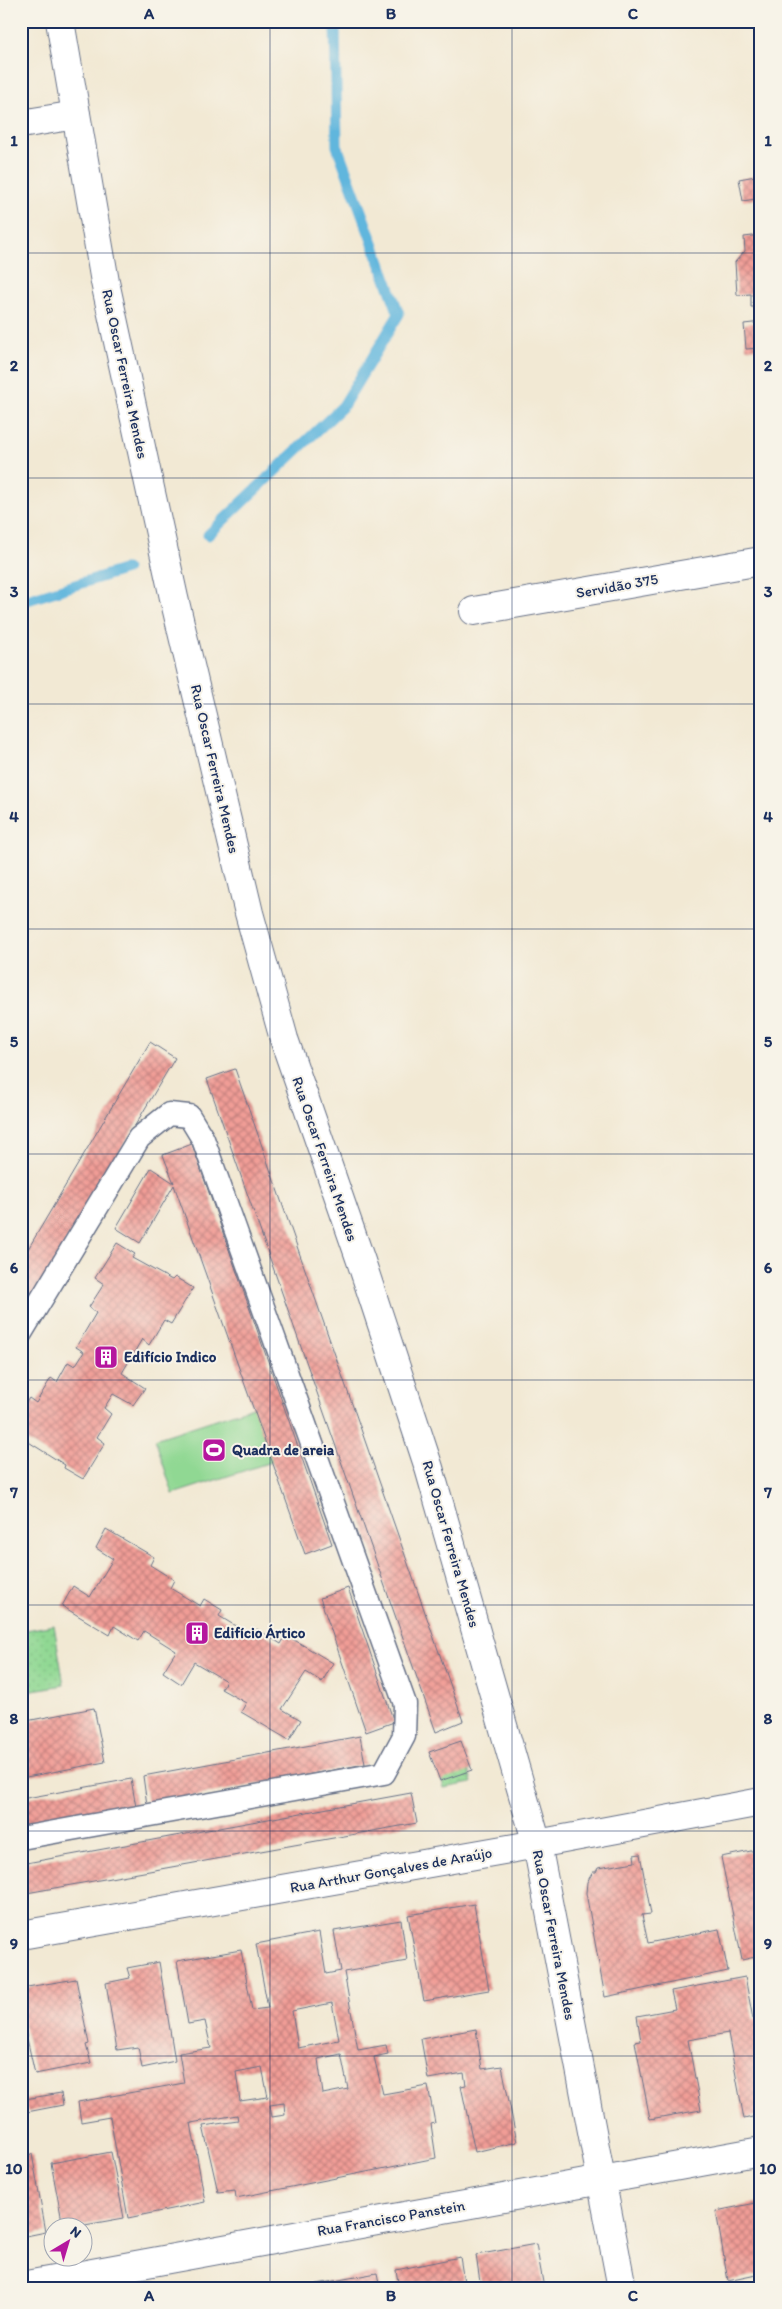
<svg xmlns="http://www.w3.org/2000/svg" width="782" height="2309" font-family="Itim,sans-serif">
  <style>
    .park { fill: url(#park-dots); stroke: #568478 }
    .pitch { fill: #90d893; stroke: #568478 }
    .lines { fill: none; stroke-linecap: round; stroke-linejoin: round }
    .stream { stroke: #60b6dd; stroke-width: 11 }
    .building { fill: url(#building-cross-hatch); fill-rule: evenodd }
    .lane-casing { stroke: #667087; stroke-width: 25 }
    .street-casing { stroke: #667087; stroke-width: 30 }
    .lane { stroke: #fff; stroke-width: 22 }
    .street { stroke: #fff; stroke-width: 28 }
    .grid { fill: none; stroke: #1b2f5e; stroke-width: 1; stroke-opacity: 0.55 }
    .labels { text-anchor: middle; stroke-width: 4; stroke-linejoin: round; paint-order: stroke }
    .street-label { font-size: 15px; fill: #1b2f5e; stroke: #f7f3e8 }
    .poi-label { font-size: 15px; font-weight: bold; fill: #1b2f5e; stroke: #f7f3e8; text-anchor: start }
    .neatline { fill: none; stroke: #1b2f5e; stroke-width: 2 }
    .grid-label { font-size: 16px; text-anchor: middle; font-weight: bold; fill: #1b2f5e }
  </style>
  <defs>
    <pattern id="park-dots" width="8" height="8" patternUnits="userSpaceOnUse" patternTransform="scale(1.25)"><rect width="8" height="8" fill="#90d893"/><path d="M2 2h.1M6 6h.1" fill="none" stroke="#7cba81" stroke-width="1.8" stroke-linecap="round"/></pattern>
    <pattern id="building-cross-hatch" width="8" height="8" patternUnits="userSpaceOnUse" patternTransform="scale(1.25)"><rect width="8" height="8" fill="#f19d96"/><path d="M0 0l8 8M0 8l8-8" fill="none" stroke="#c2807e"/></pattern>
  </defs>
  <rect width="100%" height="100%" fill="#f7f3e8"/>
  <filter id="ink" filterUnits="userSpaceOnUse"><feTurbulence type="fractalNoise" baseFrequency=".02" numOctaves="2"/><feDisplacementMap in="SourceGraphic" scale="10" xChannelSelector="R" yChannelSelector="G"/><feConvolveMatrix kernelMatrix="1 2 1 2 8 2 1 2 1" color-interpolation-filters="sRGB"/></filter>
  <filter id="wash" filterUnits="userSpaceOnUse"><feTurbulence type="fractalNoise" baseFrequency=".0096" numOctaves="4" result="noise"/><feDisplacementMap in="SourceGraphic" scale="20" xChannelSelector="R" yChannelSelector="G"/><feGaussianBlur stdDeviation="1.12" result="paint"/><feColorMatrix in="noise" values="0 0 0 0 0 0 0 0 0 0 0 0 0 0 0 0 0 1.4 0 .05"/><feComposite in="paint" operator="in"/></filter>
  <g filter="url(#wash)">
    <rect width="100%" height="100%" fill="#f2e9d4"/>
    <g class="park">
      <polygon points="54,1625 64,1685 21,1692 21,1631"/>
      <polygon points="461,1745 472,1783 444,1788 433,1751"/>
    </g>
    <polygon class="pitch" points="256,1406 274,1461 173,1494 155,1439"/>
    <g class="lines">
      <g class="stream">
        <polyline points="208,535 343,406 399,314 337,146 335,21"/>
        <polyline points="21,602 126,569"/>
      </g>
    </g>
    <g id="blocks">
      <g class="building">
        <polygon points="761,175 761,198 743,201 739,179"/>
        <polygon points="761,235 761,307 751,307 751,294 737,295 735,262 745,251 744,237"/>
        <polygon points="761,322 761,348 746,349 744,324"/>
        <polygon points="150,1042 175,1058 21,1318 21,1261"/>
        <polygon points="235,1069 463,1721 436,1732 207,1079"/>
        <polygon points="192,1144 332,1544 305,1554 174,1185 140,1243 116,1228 151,1168 174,1183 163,1155"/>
        <polygon points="117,1243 135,1254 132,1258 172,1280 175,1277 193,1288 171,1324 164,1320 149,1345 142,1339 122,1373 145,1388 133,1405 113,1394 104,1408 111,1414 97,1437 105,1443 83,1479 64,1468 65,1465 27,1441 26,1445 21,1443 21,1410 29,1398 36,1403 51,1378 57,1382 68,1362 75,1366 84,1352 76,1347 96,1313 89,1307 104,1284 95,1278"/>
        <polygon points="106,1529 154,1557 150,1565 174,1580 170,1588 200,1606 204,1599 222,1610 219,1616 252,1636 257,1629 281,1644 286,1635 333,1663 322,1682 306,1672 282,1709 301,1720 289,1740 241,1712 246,1703 221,1689 226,1681 194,1662 181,1684 163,1672 176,1651 144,1631 138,1641 114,1626 110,1635 62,1606 73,1586 90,1597 113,1559 96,1548"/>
        <polygon points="348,1588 394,1722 366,1732 320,1598"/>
        <polygon points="94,1708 105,1762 21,1778 21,1722"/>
        <polygon points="360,1736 365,1764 147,1805 143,1776"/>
        <polygon points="461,1741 472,1770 440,1781 429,1752"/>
        <polygon points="131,1779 136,1807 21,1828 21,1799"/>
        <polygon points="411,1793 417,1823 21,1894 21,1864"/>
        <polygon points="761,1849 761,1974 758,1974 755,1957 742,1960 721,1857"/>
        <polygon points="640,1854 651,1914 642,1915 648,1943 719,1929 728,1971 605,1997 586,1893 587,1882 593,1872 596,1872 598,1868 635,1862 634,1855"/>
        <polygon points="474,1904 489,1990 424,2001 408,1915"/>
        <path d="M401,1920L407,1961L344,1972L358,2050L386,2045L388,2054L374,2057L383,2094L428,2086L435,2123L431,2124L436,2158L236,2198L235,2190L218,2192L203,2126L238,2121L237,2115L191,2123L205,2202L128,2218L110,2117L81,2122L78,2102L184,2083L179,2053L211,2048L205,2021L188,2024L177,1961L241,1950L252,2010L268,2008L256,1944L319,1932L326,1974L341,1971L334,1931ZM332,2003L339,2040L298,2048L292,2011ZM341,2054L348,2089L323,2094L318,2059ZM262,2067L268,2097L240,2101L236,2072ZM284,2103L285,2115L272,2117L270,2105Z"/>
        <polygon points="159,1962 175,2061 142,2068 138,2047 117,2050 106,1983 130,1978 127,1968"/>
        <polygon points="745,1977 753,2019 761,2018 761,2115 744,2119 728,2033 688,2040 701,2110 650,2119 635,2042 641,2041 637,2016 675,2009 671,1991"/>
        <polygon points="76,1979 89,2044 86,2045 91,2063 35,2074 21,2012 21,1988"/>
        <polygon points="476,2029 482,2069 502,2066 517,2142 475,2152 461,2086 466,2085 464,2073 428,2079 421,2039"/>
        <polygon points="61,2093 63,2105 27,2112 25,2099"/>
        <polygon points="111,2152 124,2218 79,2226 63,2226 51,2163"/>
        <polygon points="32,2154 46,2232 21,2237 21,2156"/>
        <polygon points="761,2202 761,2274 728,2281 716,2211"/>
        <polygon points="536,2244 544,2288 481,2288 476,2255"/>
        <polygon points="460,2257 465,2288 399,2288 396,2270"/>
        <polygon points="377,2273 380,2288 318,2288 317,2284"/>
      </g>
    </g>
  </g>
  <g filter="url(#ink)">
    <use href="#blocks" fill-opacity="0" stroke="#667087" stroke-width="1"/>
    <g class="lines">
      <g class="lane-casing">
        <polyline id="lane" points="21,1333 139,1138 169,1114 189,1116 203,1139 405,1704 404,1736 384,1773 21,1838"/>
      </g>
      <g class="street-casing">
        <g id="street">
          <polyline points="60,21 105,282 174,598 249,913 284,1039 361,1261 429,1468 537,1844 622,2288"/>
          <polyline points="21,124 76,115"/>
          <polyline points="474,611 761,561"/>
          <polyline points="21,1935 537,1844 761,1802"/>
          <polyline points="21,2286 761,2151"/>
        </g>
      </g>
      <use href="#lane" class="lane"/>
      <use href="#street" class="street"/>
    </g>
  </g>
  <path class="grid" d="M270,21V2288M512,21V2288M21,253H761M21,478H761M21,704H761M21,929H761M21,1154H761M21,1380H761M21,1605H761M21,1831H761M21,2056H761"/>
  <defs>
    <g id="building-square" transform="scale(1.25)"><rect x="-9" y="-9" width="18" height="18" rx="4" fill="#b5179e" stroke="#f7f3e8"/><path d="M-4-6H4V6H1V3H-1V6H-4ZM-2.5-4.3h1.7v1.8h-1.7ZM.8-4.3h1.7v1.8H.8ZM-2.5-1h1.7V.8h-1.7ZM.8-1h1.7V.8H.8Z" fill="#fff"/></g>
    <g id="stadium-square" transform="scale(1.25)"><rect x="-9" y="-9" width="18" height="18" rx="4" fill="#b5179e" stroke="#f7f3e8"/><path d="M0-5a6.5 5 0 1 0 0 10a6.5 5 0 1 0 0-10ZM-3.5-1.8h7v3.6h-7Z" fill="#fff"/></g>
  </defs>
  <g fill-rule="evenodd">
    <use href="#building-square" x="106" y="1357"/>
    <use href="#stadium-square" x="214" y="1450"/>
    <use href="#building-square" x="197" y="1633"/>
  </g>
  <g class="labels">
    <g class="street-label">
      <text transform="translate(125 374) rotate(78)" y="5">Rua Oscar Ferreira Mendes</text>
      <text transform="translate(617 586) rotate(-10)" y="5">Servidão 375</text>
      <text transform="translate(215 769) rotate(77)" y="5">Rua Oscar Ferreira Mendes</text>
      <text transform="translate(325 1159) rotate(71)" y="5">Rua Oscar Ferreira Mendes</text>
      <text transform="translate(451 1544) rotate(74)" y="5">Rua Oscar Ferreira Mendes</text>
      <text transform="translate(391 1870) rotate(-10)" y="5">Rua Arthur Gonçalves de Araújo</text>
      <text transform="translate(554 1935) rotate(79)" y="5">Rua Oscar Ferreira Mendes</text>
      <text transform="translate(391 2218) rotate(-10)" y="5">Rua Francisco Panstein</text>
    </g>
    <g class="poi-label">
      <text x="124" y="1362">Edifício Indico</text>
      <text x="232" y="1455">Quadra de areia</text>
      <text x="214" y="1638">Edifício Ártico</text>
    </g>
  </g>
  <rect width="782" height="2309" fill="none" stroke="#f7f3e8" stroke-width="55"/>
  <g transform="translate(68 2242) rotate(38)"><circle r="24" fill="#f7f3e8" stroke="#9fa5b1"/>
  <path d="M0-4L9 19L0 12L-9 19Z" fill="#b5179e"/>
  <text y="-8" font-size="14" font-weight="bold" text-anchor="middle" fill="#1b2f5e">N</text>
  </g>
  <rect x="28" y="28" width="726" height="2254" class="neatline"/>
  <g class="grid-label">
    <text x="149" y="19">A</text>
    <text x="391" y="19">B</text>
    <text x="633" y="19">C</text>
    <text x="14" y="146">1</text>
    <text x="768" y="146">1</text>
    <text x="14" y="371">2</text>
    <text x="768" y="371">2</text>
    <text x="14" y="597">3</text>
    <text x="768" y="597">3</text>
    <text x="14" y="822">4</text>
    <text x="768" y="822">4</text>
    <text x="14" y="1047">5</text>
    <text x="768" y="1047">5</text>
    <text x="14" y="1273">6</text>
    <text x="768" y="1273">6</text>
    <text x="14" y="1498">7</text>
    <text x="768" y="1498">7</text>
    <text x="14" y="1724">8</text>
    <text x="768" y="1724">8</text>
    <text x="14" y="1949">9</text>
    <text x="768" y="1949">9</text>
    <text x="14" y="2174">10</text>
    <text x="768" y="2174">10</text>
    <text x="149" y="2301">A</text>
    <text x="391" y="2301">B</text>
    <text x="633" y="2301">C</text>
  </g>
</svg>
